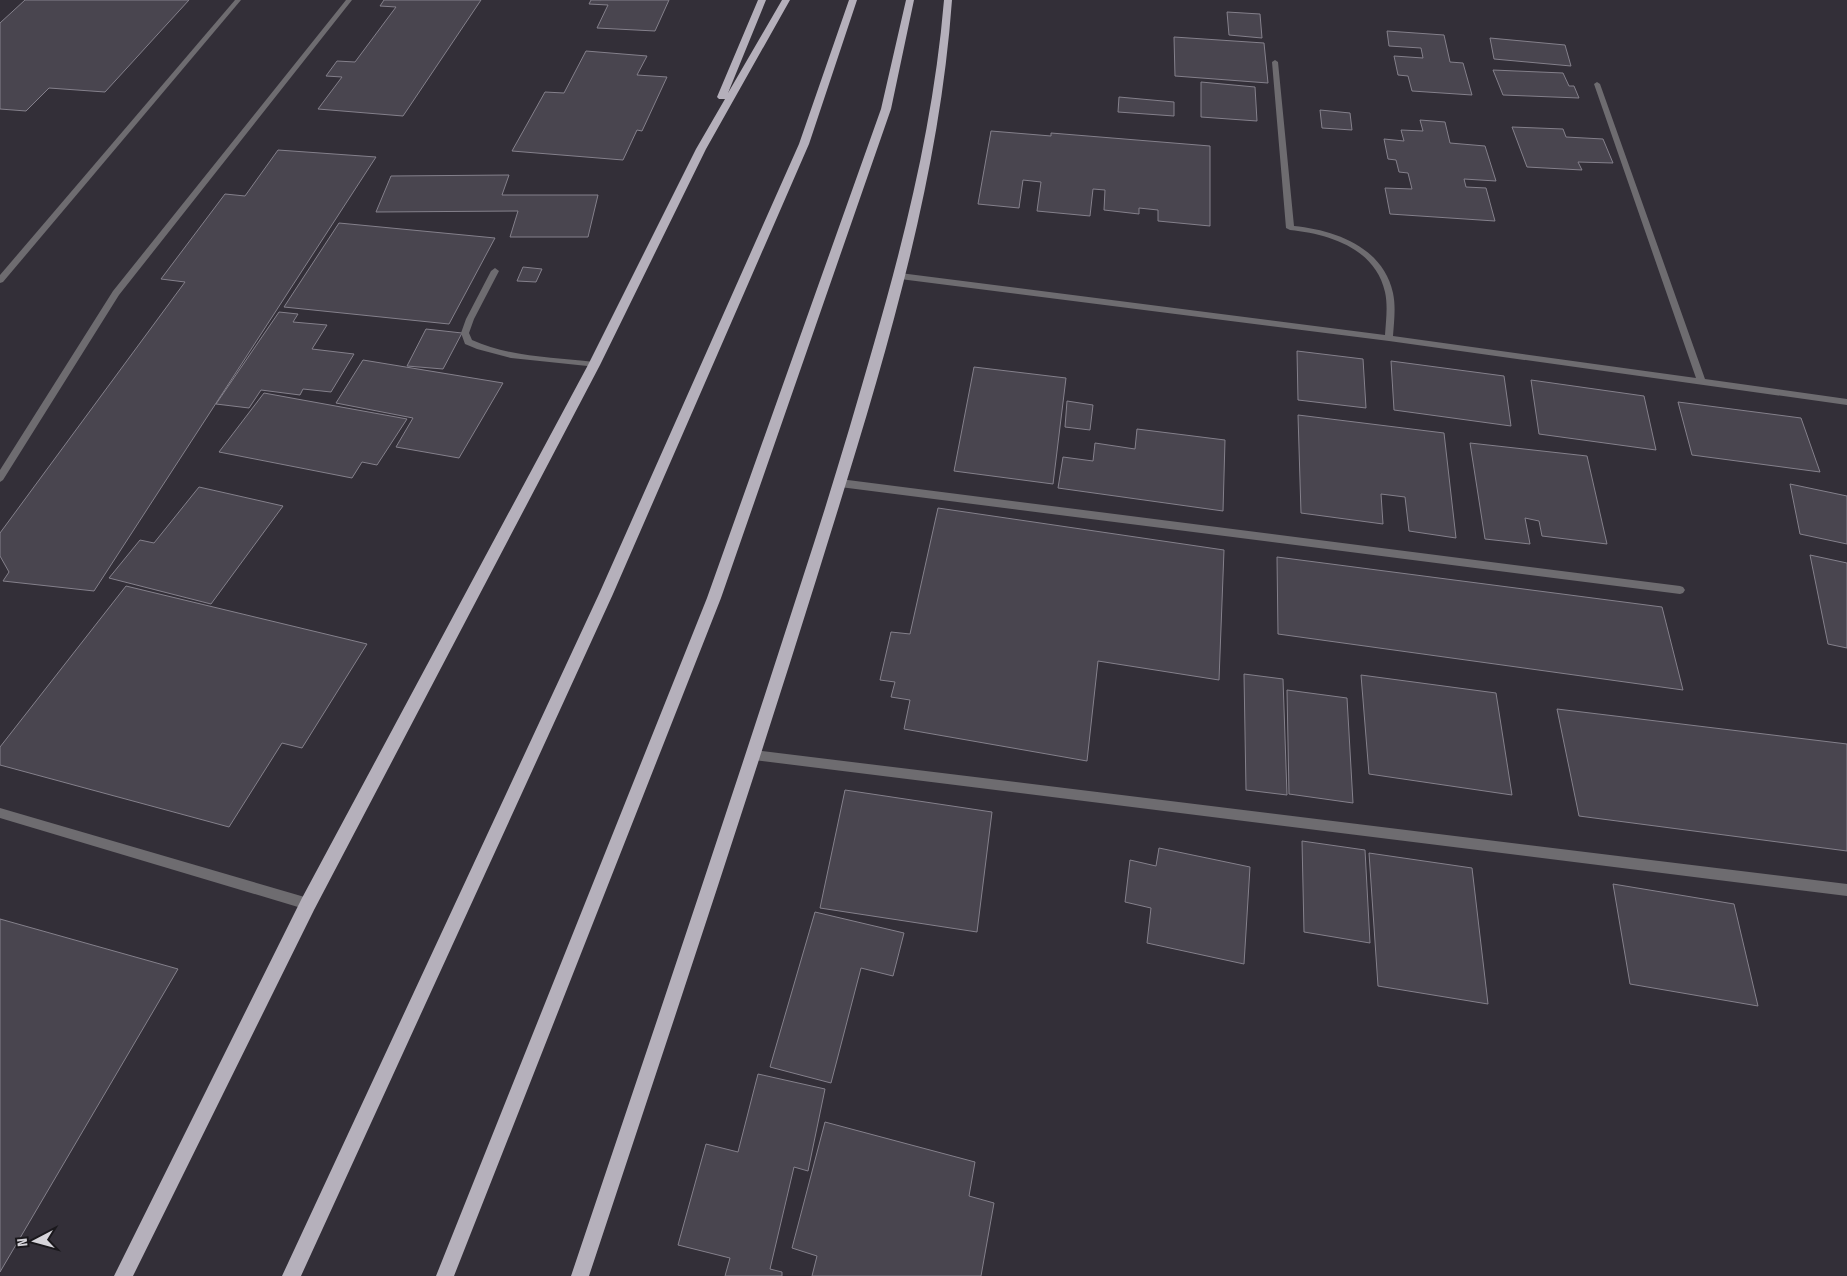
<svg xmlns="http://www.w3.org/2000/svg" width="1847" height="1276" font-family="'Fira Sans Condensed',sans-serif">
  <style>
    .building { fill: #49454f; stroke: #84808b }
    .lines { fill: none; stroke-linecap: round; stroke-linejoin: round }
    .service { fill: #6e6c70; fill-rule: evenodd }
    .minor { fill: #6e6c70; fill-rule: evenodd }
    .trunk { fill: #b5b0bb; fill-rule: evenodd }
  </style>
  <rect width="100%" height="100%" fill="#332f38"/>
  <g class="building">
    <polygon points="25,0 189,0 105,92 49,88 26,111 0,109 0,23"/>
    <polygon points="384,0 481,0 403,116 318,109 342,77 326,76 337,61 355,62 396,7 380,6"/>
    <polygon points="591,0 669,0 655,31 597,28 608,5 589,4"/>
    <polygon points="1227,12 1260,14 1262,38 1229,35"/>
    <polygon points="1387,31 1444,35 1450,62 1463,63 1472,95 1412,91 1408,76 1398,75 1394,56 1423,58 1421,48 1389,46"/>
    <polygon points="1174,37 1264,43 1268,83 1175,76"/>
    <polygon points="1490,38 1565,45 1571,66 1494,59"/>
    <polygon points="586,51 647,56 637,75 667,77 642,131 637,130 623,160 512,151 545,92 564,93"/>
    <polygon points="1493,70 1563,73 1569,86 1574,86 1579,98 1503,95"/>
    <polygon points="1201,82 1255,87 1257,121 1201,117"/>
    <polygon points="1119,97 1174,102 1174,116 1118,112"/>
    <polygon points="1320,110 1350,113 1352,130 1322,128"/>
    <polygon points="1420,120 1445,122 1450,143 1485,146 1496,181 1464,179 1466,187 1486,188 1495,221 1390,214 1385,188 1412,189 1408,173 1399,172 1396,160 1388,159 1384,139 1404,141 1401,130 1423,131"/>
    <polygon points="1512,127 1563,129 1566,137 1603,139 1613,163 1578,162 1582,170 1527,167"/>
    <polygon points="991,131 1051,136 1051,133 1210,146 1210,226 1158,221 1158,210 1139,208 1139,214 1104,210 1105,190 1093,189 1090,216 1037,211 1041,182 1023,180 1019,208 978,204"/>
    <polygon points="278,150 376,157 94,591 3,581 9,572 0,556 0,533 185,282 161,279 225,194 245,196"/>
    <polygon points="509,175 502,195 598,195 588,237 510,237 518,211 376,212 391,176"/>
    <polygon points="339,223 495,238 449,324 284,307"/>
    <polygon points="523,267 542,269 536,282 517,281"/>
    <polygon points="279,312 298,314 293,322 327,325 312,349 354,354 331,392 303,389 300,395 261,390 249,408 216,404"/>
    <polygon points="426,329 462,333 443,369 407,366"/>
    <polygon points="1297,351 1363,359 1366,408 1298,400"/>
    <polygon points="363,360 503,383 459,458 396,447 413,418 336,403"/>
    <polygon points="1391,361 1504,376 1511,426 1394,410"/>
    <polygon points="974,367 1066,378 1053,484 954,471"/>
    <polygon points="1531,380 1644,396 1656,450 1539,434"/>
    <polygon points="264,393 407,419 377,465 362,462 352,478 219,452"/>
    <polygon points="1067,401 1093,405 1090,430 1065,427"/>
    <polygon points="1678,402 1801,418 1820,472 1692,455"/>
    <polygon points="1298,415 1444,433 1456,538 1409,531 1405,497 1381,494 1383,524 1301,513"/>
    <polygon points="1137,429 1225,440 1223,511 1058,488 1063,457 1093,461 1095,443 1135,449"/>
    <polygon points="1470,443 1587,456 1607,544 1542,536 1539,521 1525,518 1530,544 1485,539"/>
    <polygon points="1790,484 1847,496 1847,544 1800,534"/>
    <polygon points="199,487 283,506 211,604 109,578 140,540 154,543"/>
    <polygon points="938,508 1224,550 1219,680 1098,661 1087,761 904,729 910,700 891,697 895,682 880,680 891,632 910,634"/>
    <polygon points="1810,555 1847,563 1847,648 1828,644"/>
    <polygon points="1277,557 1662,607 1683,690 1278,634"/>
    <polygon points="126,586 367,644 302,748 282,743 229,827 0,765 0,747"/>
    <polygon points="1244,674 1283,679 1287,795 1246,790"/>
    <polygon points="1361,675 1496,693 1512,795 1369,774"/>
    <polygon points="1287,690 1347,698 1353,803 1289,794"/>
    <polygon points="1557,709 1847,744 1847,851 1579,816"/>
    <polygon points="845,790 992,812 977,932 820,908"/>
    <polygon points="1302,841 1365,850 1370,943 1304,932"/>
    <polygon points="1159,848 1250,867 1244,964 1147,943 1151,908 1125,902 1130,860 1156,866"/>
    <polygon points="1369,853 1472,868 1488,1004 1378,986"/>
    <polygon points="1613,884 1734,904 1758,1006 1630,984"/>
    <polygon points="815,912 904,933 893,976 861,968 831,1083 770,1067"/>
    <polygon points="0,919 178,969 0,1272"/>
    <polygon points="758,1074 825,1089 808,1171 794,1167 770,1269 782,1272 782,1276 725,1276 730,1258 678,1245 706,1144 738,1152"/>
    <polygon points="825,1122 975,1162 969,1196 994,1203 981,1276 812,1276 817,1256 792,1248"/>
  </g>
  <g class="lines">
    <g class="service">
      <polygon points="235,0 241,0 3,282 0,283 0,275"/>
      <polygon points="346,0 352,0 119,295 3,480 0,482 0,470 113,291"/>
      <path d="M495,268L499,271L474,319L469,333L472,340C509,357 553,357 594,362L598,365L597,367L511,358L477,349L465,344L461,333L466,319L491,271Z"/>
      <polygon points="0,808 308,898 312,900 314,904 312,908 308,910 0,818"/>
    </g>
    <g class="minor">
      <path d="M1275,60L1278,62L1294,226C1335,230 1383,247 1393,293C1396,307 1394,322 1393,336L1696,378L1594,84L1597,82L1600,84L1705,379L1847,399V405L1389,341L900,279L896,276L900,273L1385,335C1386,320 1388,306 1385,292C1375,248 1329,234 1290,230L1286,228L1272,62Z"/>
      <polygon points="840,479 1680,586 1683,587 1685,590 1683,593 1680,594 840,487 835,483"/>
      <polygon points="754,750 1847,884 1847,896 754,760 750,758 749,755 750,752"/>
    </g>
    <g class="trunk">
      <polygon points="758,0 766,0 728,93 782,0 790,0 706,149 600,365 314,910 133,1276 114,1276 302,898 588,365 696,149 725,99 719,99 717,97"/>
      <polygon points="849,0 857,0 809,144 613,594 301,1276 282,1276 599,594 799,144"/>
      <polygon points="906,0 914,0 891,109 721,598 454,1276 436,1276 707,598 881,109"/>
      <path d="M944,0H952C938,196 875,390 817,577C744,811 666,1043 589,1276H571C649,1044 728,811 803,577C828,501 851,424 873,347C906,233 934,119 944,0Z"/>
    </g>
  </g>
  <g transform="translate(35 1241) rotate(264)" stroke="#1a181c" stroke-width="4" paint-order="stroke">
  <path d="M0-4L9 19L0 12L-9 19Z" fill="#d6d4da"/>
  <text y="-8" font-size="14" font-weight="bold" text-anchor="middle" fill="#d6d4da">N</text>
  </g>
</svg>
